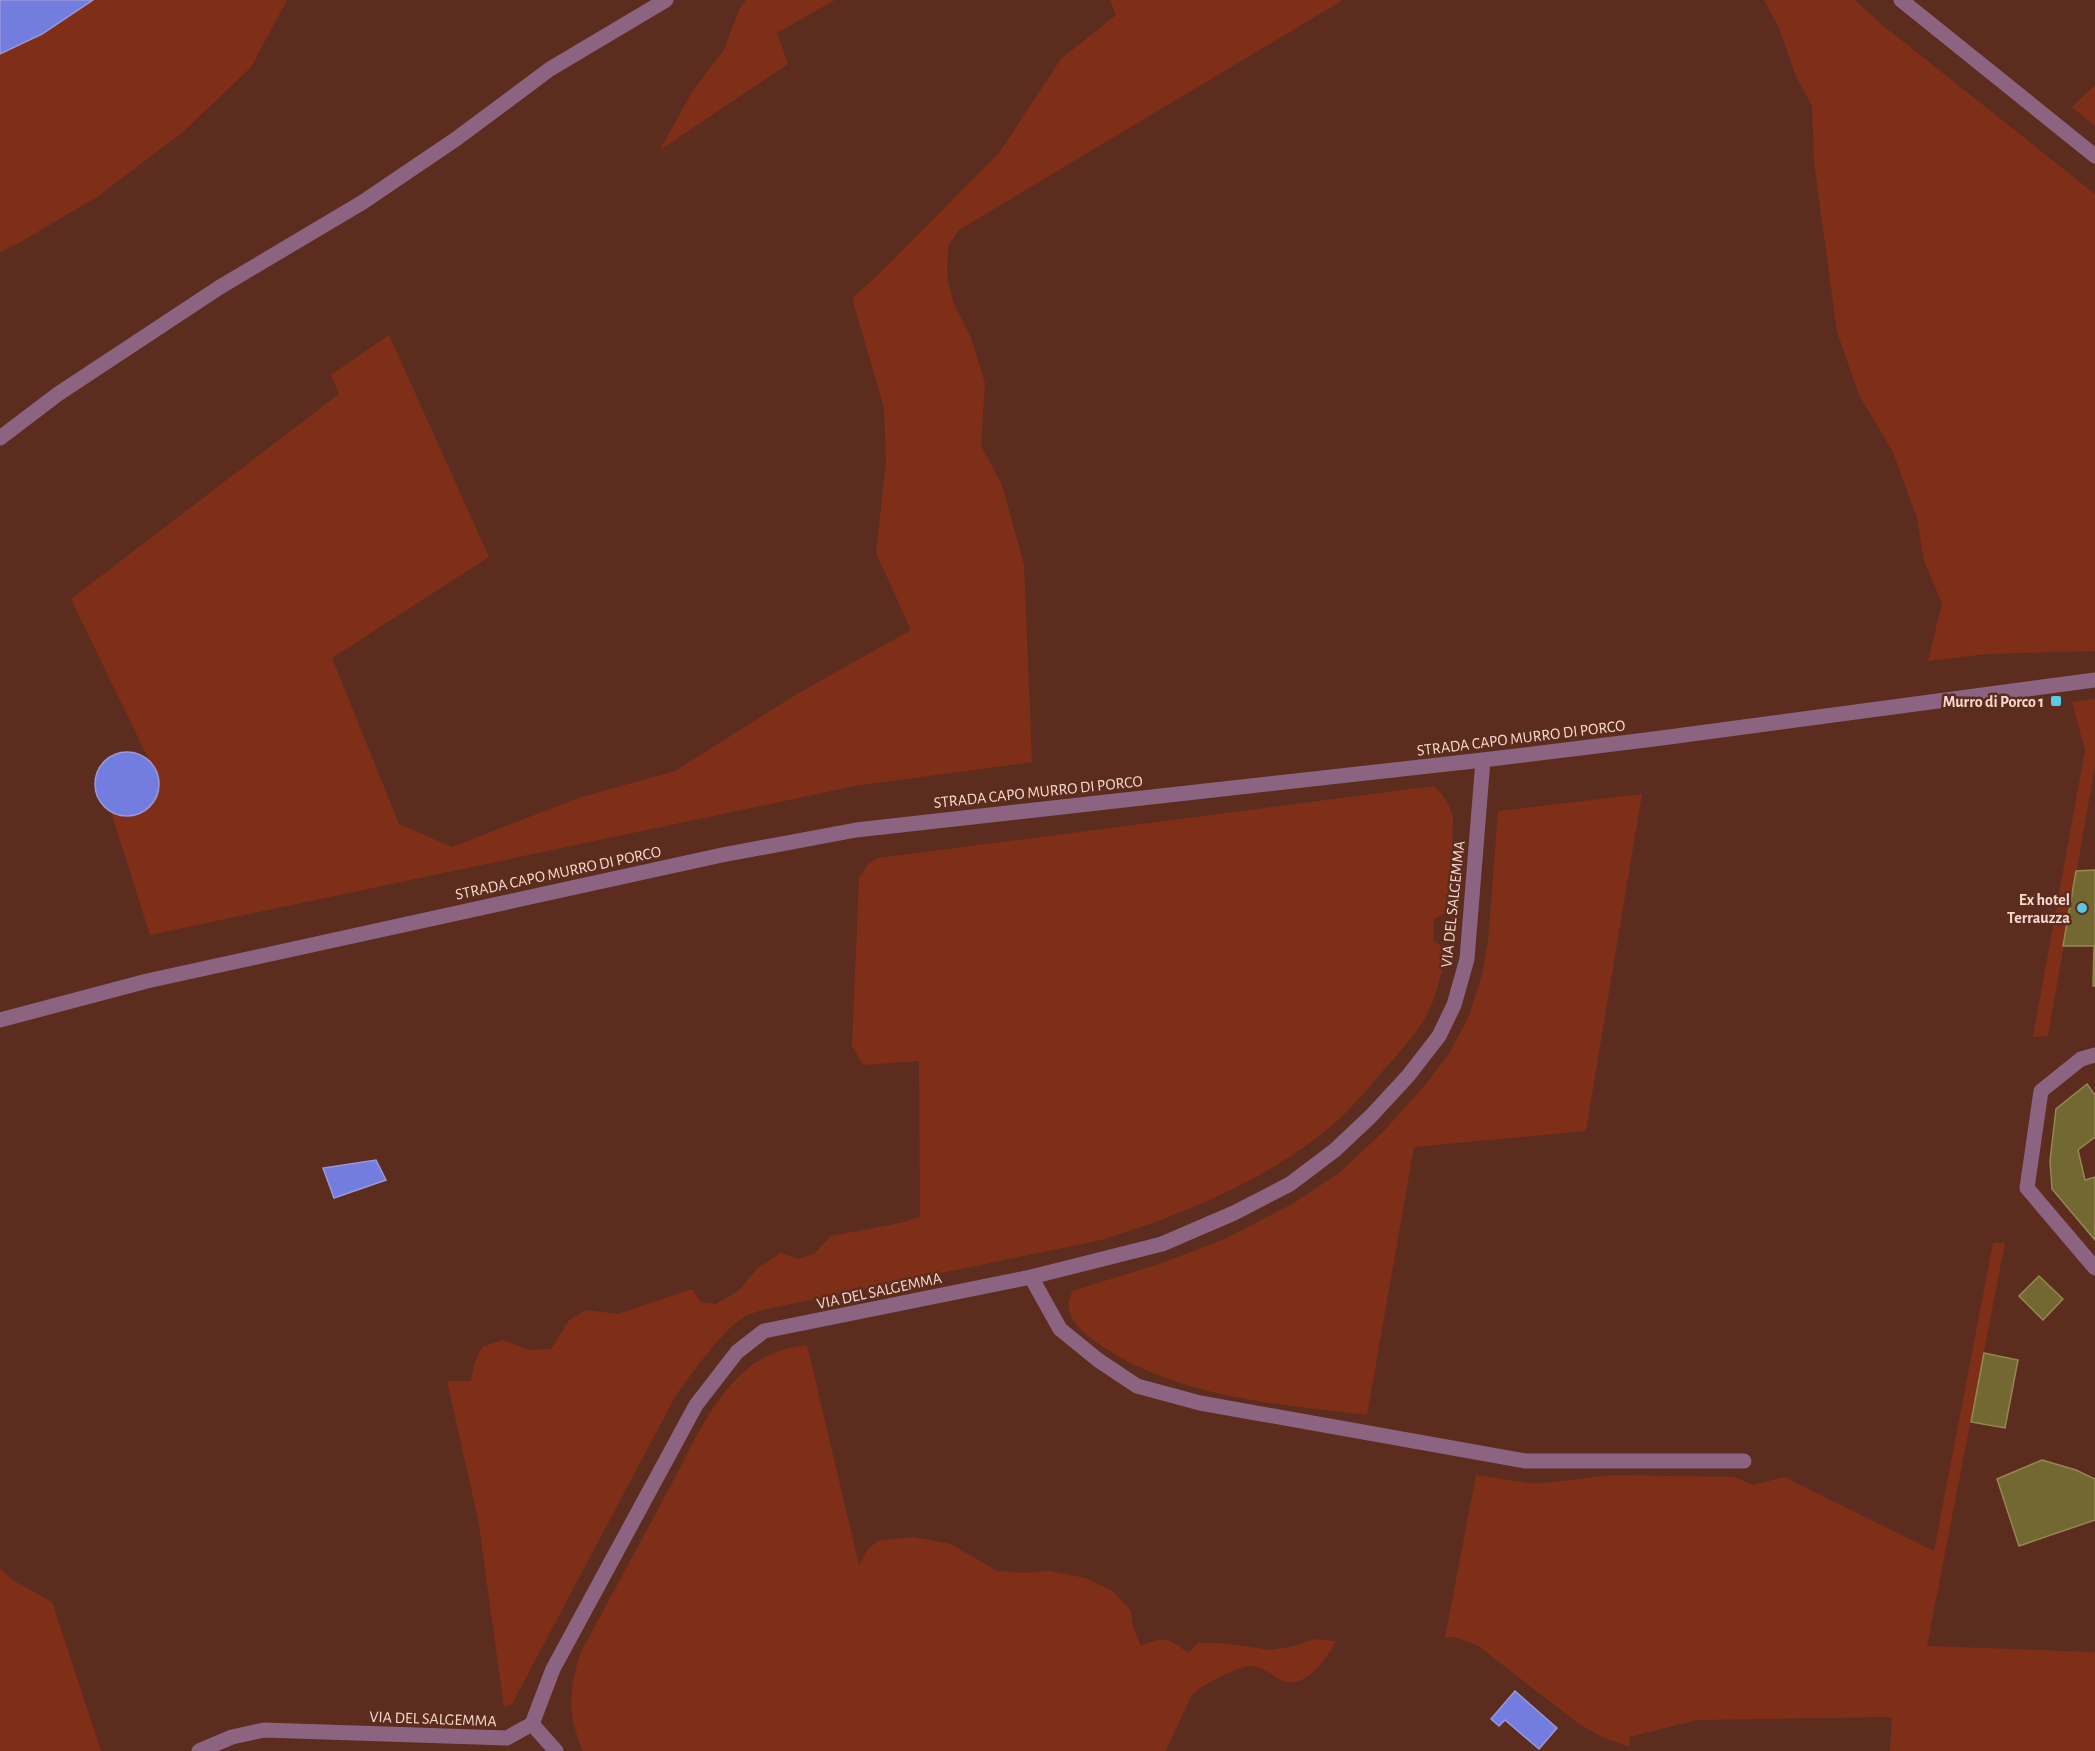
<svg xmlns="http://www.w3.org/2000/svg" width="2095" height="1751" font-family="'Alegreya Sans',sans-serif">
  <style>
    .green { fill: #7f2f18 }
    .water { fill: #737ddf; stroke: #9b98da; stroke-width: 1.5 }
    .building { fill: #746832; stroke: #948752; stroke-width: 1.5 }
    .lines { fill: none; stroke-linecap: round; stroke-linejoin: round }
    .minor { stroke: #8c6481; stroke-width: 15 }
    .poi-dot { fill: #59c8e4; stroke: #5c2c1e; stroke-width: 2 }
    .labels { text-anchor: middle; stroke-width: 5; stroke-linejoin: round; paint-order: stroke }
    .poi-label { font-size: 16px; font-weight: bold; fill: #f8d8cf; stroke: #5c2c1e; text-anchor: end }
    .street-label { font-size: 16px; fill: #f8d8cf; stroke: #5c2c1e }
  </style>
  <rect width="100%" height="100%" fill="#5c2c1e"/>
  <g class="green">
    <polygon points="93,0 287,0 251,67 183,132 97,197 17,244 0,252 0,54 42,34"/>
    <polygon points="746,0 835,0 777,33 788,64 660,150 693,90 724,50 739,10"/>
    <path d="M1110,0H1343L959,230L948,246L947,275L953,302L971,338L985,383L981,446L1002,485L1024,565L1032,762L855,786L150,935L111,812C115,813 121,816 125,816C147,818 165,792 157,773C155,768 151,764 149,760L71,599L339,394L331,375L389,335L489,557L332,658L399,824L452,847L578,798L675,771L797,694L911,630L876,553L886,461L884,408L852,298L875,278L999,153L1061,59L1116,15Z"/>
    <polygon points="1764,0 1855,0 1881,24 2095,194 2095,651 1986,654 1928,661 1942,603 1924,561 1917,518 1893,452 1859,395 1837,332 1814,162 1812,106 1796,76 1779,28"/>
    <polygon points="2095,85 2095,126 2072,107"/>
    <polygon points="2095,699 2095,766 2048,1036 2033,1037 2085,750 2072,702"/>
    <path d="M1434,786C1444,795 1449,804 1453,817L1451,911L1434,919L1433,941L1448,949C1441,971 1437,998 1425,1018C1414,1037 1397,1055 1382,1072C1368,1088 1353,1107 1336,1122C1272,1178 1182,1216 1101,1240L767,1309C760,1311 751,1313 744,1317C723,1329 690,1376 675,1397L512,1704L504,1707L478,1519L447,1381H471L474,1364L482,1347L502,1340L530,1350L551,1349L569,1320L586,1310L618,1314L692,1289L701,1302L716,1304L738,1291L758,1268L781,1253L798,1259L814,1254L831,1236L905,1222L920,1216L919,1061L863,1065L852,1046L859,878L868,864L878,858Z"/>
    <path d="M1642,794L1586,1131L1414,1147L1367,1415C1278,1404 1182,1398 1105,1348C1091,1339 1072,1326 1069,1309C1067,1303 1071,1297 1072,1291L1162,1263L1227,1238L1294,1203L1339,1173L1383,1132L1425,1085L1448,1055L1468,1018L1482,975L1488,942L1498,811Z"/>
    <polygon points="1993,1243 2005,1243 1927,1646 2095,1652 2095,1751 1890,1751 1892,1717 1697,1720 1629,1737 1630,1747 1602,1737 1579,1724 1477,1645 1454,1637 1445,1638 1476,1475 1536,1484 1611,1475 1735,1477 1753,1485 1784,1477 1934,1551"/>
    <path d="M807,1345L859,1565L868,1549L878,1541L913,1537L951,1544L997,1571L1023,1573L1050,1571L1085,1578L1113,1591L1131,1611L1133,1627L1141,1646C1166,1636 1167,1637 1188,1653L1198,1643H1222L1271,1650L1294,1646L1315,1639L1336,1641C1327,1658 1304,1692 1281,1680C1272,1676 1262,1666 1252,1666C1239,1665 1204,1684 1194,1693C1189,1698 1171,1741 1166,1751H583C567,1715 569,1691 580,1654C610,1598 641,1541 671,1485C692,1446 711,1400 745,1371C762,1355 784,1348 807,1345Z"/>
    <polygon points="0,1568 12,1580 52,1602 101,1751 0,1751"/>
  </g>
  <g class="water">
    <polygon points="0,0 93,0 42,34 0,54"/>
    <circle cx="127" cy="784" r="32"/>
    <polygon points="376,1160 386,1180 334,1198 323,1168"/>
    <polygon points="1515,1691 1557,1728 1539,1749 1505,1720 1499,1726 1491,1719"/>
  </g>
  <g class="building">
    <polygon points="2095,870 2095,986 2093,986 2094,946 2063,946 2076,871"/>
    <polygon points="2087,1084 2095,1095 2095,1137 2078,1150 2085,1180 2095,1177 2095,1240 2052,1189 2050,1161 2056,1109"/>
    <polygon points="2039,1276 2063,1299 2043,1320 2019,1296"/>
    <polygon points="1984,1353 2018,1360 2005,1428 1971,1422"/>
    <polygon points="2042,1460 2076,1470 2095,1479 2095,1520 2019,1546 1997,1479"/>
  </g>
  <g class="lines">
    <g class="minor">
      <polyline points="1901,0 2095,156"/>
      <polyline points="0,438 58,394 220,287 363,202 456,139 550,69 666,0"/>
      <polyline points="0,1020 147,981 722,855 856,830 1483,760 1654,739 2095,680"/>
      <polyline points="2095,1055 2081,1059 2041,1091 2027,1188 2095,1268"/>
      <polyline points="1031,1277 1060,1329 1098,1360 1137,1386 1200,1403 1526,1461 1744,1461"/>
      <polyline points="532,1724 556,1751"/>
      <polyline points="199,1751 232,1737 264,1730 507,1738 532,1724 553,1669 696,1405 737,1352 764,1331 1031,1277 1162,1244 1234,1213 1290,1184 1335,1150 1371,1116 1408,1076 1439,1036 1454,1005 1467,959 1483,760"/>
    </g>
  </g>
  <g class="poi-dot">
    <rect x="2050" y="695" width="12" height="12" rx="3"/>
    <circle cx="2082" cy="908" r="6"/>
  </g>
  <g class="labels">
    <g class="poi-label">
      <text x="2044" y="707">Murro di Porco 1</text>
      <text x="2070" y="905">Ex hotel<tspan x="2070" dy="18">Terrauzza</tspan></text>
    </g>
    <g class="street-label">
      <text transform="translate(1521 737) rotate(-7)" y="6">STRADA CAPO MURRO DI PORCO</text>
      <text transform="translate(1038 791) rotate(-6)" y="6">STRADA CAPO MURRO DI PORCO</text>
      <text transform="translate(558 872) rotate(-12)" y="6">STRADA CAPO MURRO DI PORCO</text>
      <text transform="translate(1452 904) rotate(-84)" y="6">VIA DEL SALGEMMA</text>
      <text transform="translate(879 1290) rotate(-12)" y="6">VIA DEL SALGEMMA</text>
      <text transform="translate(433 1718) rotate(2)" y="6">VIA DEL SALGEMMA</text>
    </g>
  </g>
</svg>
